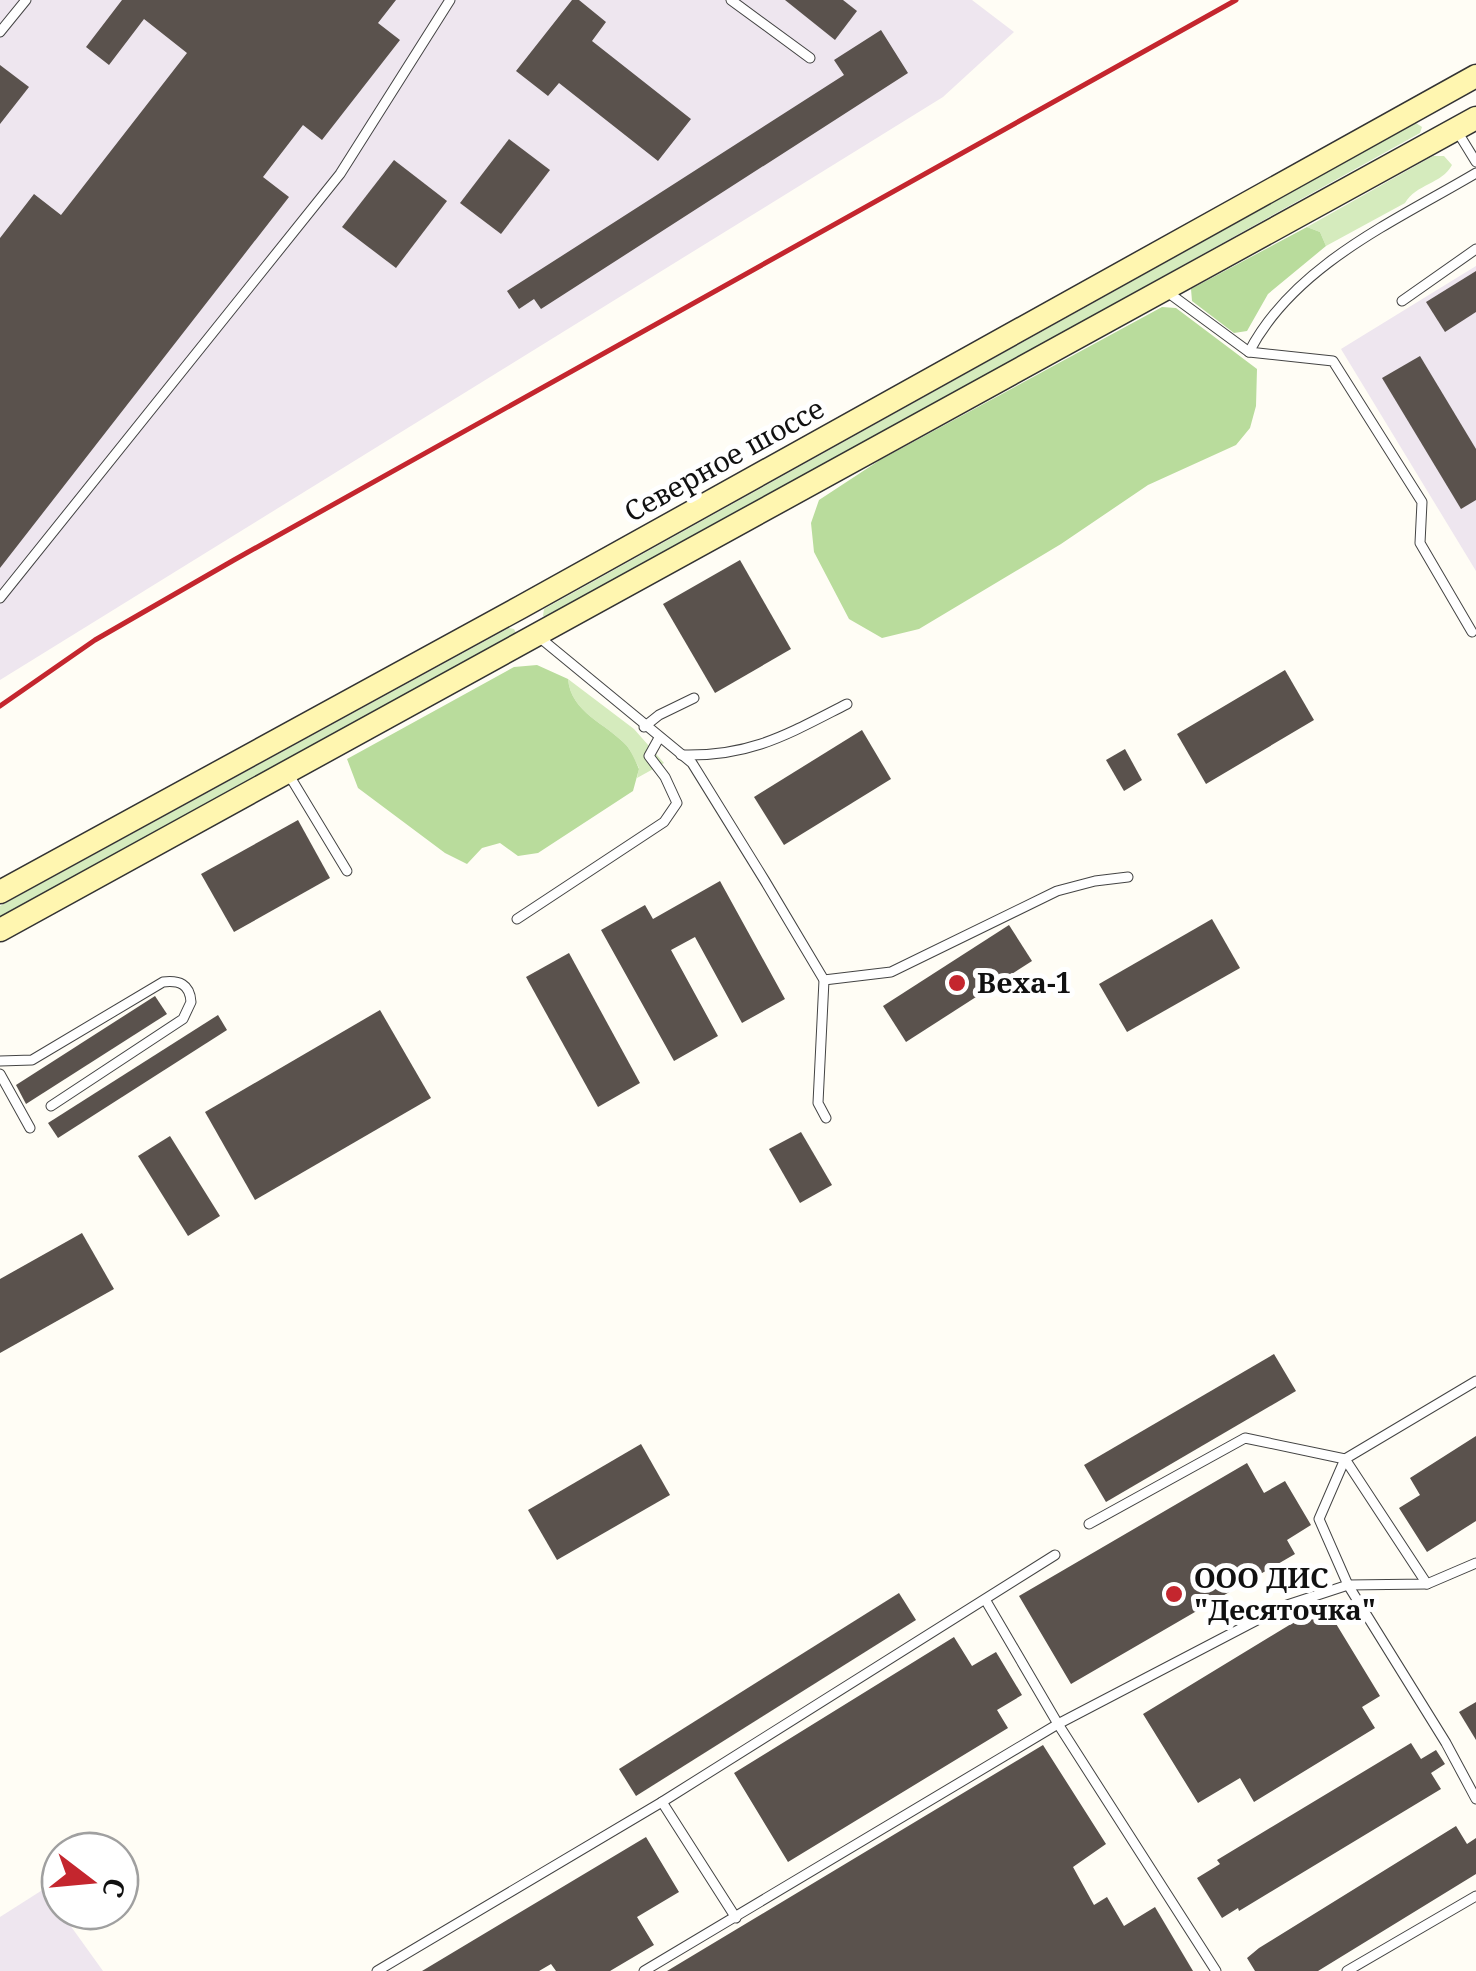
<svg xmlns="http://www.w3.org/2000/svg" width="1476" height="1971" font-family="'Noto Serif',serif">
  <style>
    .industrial { fill: #eee6ef }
    .green { fill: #d5ebbd }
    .forest { fill: #b9dc9c }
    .building { fill: #5a524d }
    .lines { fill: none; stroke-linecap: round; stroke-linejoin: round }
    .lane-casing { stroke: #444; stroke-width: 11 }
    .secondary-casing { stroke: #333; stroke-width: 25 }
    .lane { stroke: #fff; stroke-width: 9 }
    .secondary { stroke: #fff6b0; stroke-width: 22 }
    .rail { stroke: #c4262e; stroke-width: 5 }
    .poi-dot { fill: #c4262e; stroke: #fff; stroke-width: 4 }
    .labels { text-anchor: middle; stroke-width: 10; stroke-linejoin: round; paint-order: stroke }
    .street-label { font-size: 28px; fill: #111; stroke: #fff }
    .poi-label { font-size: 28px; font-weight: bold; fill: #111; stroke: #fff; text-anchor: start }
  </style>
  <rect width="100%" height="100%" fill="#fffdf5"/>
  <g class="industrial">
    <polygon points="0,0 972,0 1014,32 943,97 0,680"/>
    <polygon points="1476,266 1476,571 1341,349"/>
    <polygon points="44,1889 103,1971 0,1971 0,1917"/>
  </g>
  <g class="green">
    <polygon points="1416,123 1422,127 1420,133 548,619 543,616 544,609"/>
    <path d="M1433,156H1444L1452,165C1442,184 1416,184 1405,203L1326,246L1320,232L1307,227Z"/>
    <polygon points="509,628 514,629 516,633 0,919 0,906"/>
    <path d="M568,679L634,729L664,763L637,778L639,768C635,761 632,752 627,746C606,723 571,713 568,679Z"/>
  </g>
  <g class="forest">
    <polygon points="1307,227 1320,232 1326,246 1268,294 1247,331 1234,333 1192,301 1191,289"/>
    <polygon points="1162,307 1176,308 1257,369 1256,406 1250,428 1236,445 1148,485 1061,544 919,629 882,638 849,619 814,552 811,523 819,500 880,460"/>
    <path d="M537,665L568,679C571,713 606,723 627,746C632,752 636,762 639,769L633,791L538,853L518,856L500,843L482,848L467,864L445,853L358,788L347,759L514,667Z"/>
  </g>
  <g class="building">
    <polygon points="122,0 396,0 378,23 400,40 322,140 303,125 263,177 289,197 0,568 0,238 34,194 61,215 187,53 144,19 109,65 86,47"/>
    <polygon points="572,0 579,0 606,22 592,41 691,119 658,161 559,83 548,96 516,71"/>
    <polygon points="785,0 843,0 857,11 835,40"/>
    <polygon points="881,30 908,73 541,309 534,299 519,309 507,291 844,75 834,60"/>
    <polygon points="0,65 29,87 0,124"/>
    <polygon points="509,139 550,170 501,234 460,203"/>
    <polygon points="394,160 447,201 396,268 342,227"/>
    <polygon points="1476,271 1476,312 1445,332 1426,302"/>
    <polygon points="1420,356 1476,449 1476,500 1461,509 1382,378"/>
    <polygon points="740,560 791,649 715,693 663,604"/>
    <polygon points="1285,670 1314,720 1206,784 1177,734"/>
    <polygon points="862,730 891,779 784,845 754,797"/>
    <polygon points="1125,749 1142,780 1124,791 1106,760"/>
    <polygon points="298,820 330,878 234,932 201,874"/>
    <polygon points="720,881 785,999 742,1023 695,937 671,950 718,1036 674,1061 601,930 645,905 653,919"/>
    <polygon points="1212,919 1240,968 1127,1032 1099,984"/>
    <polygon points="1009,925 1032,961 906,1042 883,1006"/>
    <polygon points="569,953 640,1083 598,1107 526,977"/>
    <polygon points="155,996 167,1014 26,1104 16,1085"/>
    <polygon points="380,1010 431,1098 255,1200 205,1112"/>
    <polygon points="218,1015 227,1030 58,1138 48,1123"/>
    <polygon points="801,1132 832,1185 800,1203 769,1149"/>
    <polygon points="170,1136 220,1216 188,1236 138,1156"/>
    <polygon points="82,1233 114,1289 0,1353 0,1279"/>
    <polygon points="1274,1354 1296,1391 1106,1502 1084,1465"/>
    <polygon points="1476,1436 1476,1521 1427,1552 1399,1508 1420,1495 1410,1478"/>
    <polygon points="641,1444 670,1495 557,1560 528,1510"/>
    <polygon points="1247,1463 1264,1493 1285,1481 1311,1525 1287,1540 1295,1554 1071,1684 1019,1596"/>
    <polygon points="899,1593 916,1620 636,1796 619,1769"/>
    <polygon points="1324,1604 1380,1696 1362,1707 1375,1728 1254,1802 1240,1778 1198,1803 1143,1714"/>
    <polygon points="954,1637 972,1666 996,1652 1022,1695 997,1710 1008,1728 788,1862 734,1773"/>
    <polygon points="1476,1702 1476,1740 1459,1712"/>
    <polygon points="1411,1743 1421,1759 1436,1750 1445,1764 1431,1773 1441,1789 1239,1911 1238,1908 1222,1918 1197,1878 1220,1864 1217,1860"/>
    <polygon points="1043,1745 1106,1844 1073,1867 1094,1905 1107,1897 1124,1926 1155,1907 1193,1971 667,1971"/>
    <polygon points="1456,1826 1467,1844 1476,1838 1476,1874 1318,1971 1255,1971 1247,1958 1259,1948"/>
    <polygon points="646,1837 679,1892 637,1917 654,1945 610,1971 556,1971 551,1964 539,1971 422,1971"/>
  </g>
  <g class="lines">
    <g class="lane-casing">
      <g id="lane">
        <polyline points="731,0 810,58"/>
        <polyline points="0,32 26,0"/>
        <polyline points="1457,131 1476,162"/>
        <polyline points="1166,291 1249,352 1333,361 1422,502 1420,543 1472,632"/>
        <polyline points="1402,301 1476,249"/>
        <path d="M1249,352C1294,265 1395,221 1476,173"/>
        <polyline points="0,598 340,174 450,0"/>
        <polyline points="539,637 692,763 765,881 824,980 818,1103 826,1118"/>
        <polyline points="644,727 659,715 694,698"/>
        <path d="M681,755C751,757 788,734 847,704"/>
        <polyline points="289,775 347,871"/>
        <polyline points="517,919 664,822 677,803 665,777 649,756 659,738"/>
        <polyline points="824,980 891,972 1057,891 1095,881 1128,877"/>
        <path d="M0,1061L32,1060L163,982C179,980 190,984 191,1002L183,1019L51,1106"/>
        <polyline points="0,1074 30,1128"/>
        <polyline points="1089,1524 1245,1438 1345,1459 1319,1519 1348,1585 1446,1743 1476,1799"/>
        <polyline points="1427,1584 1345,1459 1476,1381"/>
        <polyline points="986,1601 1058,1724 1216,1971"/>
        <polyline points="662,1802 736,1918"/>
        <polyline points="377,1971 662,1802 1055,1555"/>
        <polyline points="644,1971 1058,1724 1284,1606 1348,1585 1427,1584 1476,1563"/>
        <polyline points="1347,1971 1476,1896"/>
      </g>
    </g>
    <g class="secondary-casing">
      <g id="secondary">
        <polyline points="0,892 521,607 1476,76"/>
        <polyline points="0,930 1476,118"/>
      </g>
    </g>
    <use href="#lane" class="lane"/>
    <use href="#secondary" class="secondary"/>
    <polyline class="rail" points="0,706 95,640 234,560 1236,0"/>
  </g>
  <g class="poi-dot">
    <circle cx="957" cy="983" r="10"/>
    <circle cx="1174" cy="1594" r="10"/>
  </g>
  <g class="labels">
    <g class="street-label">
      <text transform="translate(724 460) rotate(-29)" y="10">Северное шоссе</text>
    </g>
    <g class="poi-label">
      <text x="977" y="993">Веха-1</text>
      <text x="1194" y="1588">ООО ДИС<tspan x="1194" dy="32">"Десяточка"</tspan></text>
    </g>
  </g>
  <g transform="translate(90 1881) rotate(106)"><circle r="48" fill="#ffffff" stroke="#a0a0a0" stroke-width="2.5"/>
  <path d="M0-8L18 38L0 25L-18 38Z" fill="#c4262e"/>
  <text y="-15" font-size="28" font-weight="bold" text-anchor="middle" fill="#111111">С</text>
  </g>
</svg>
